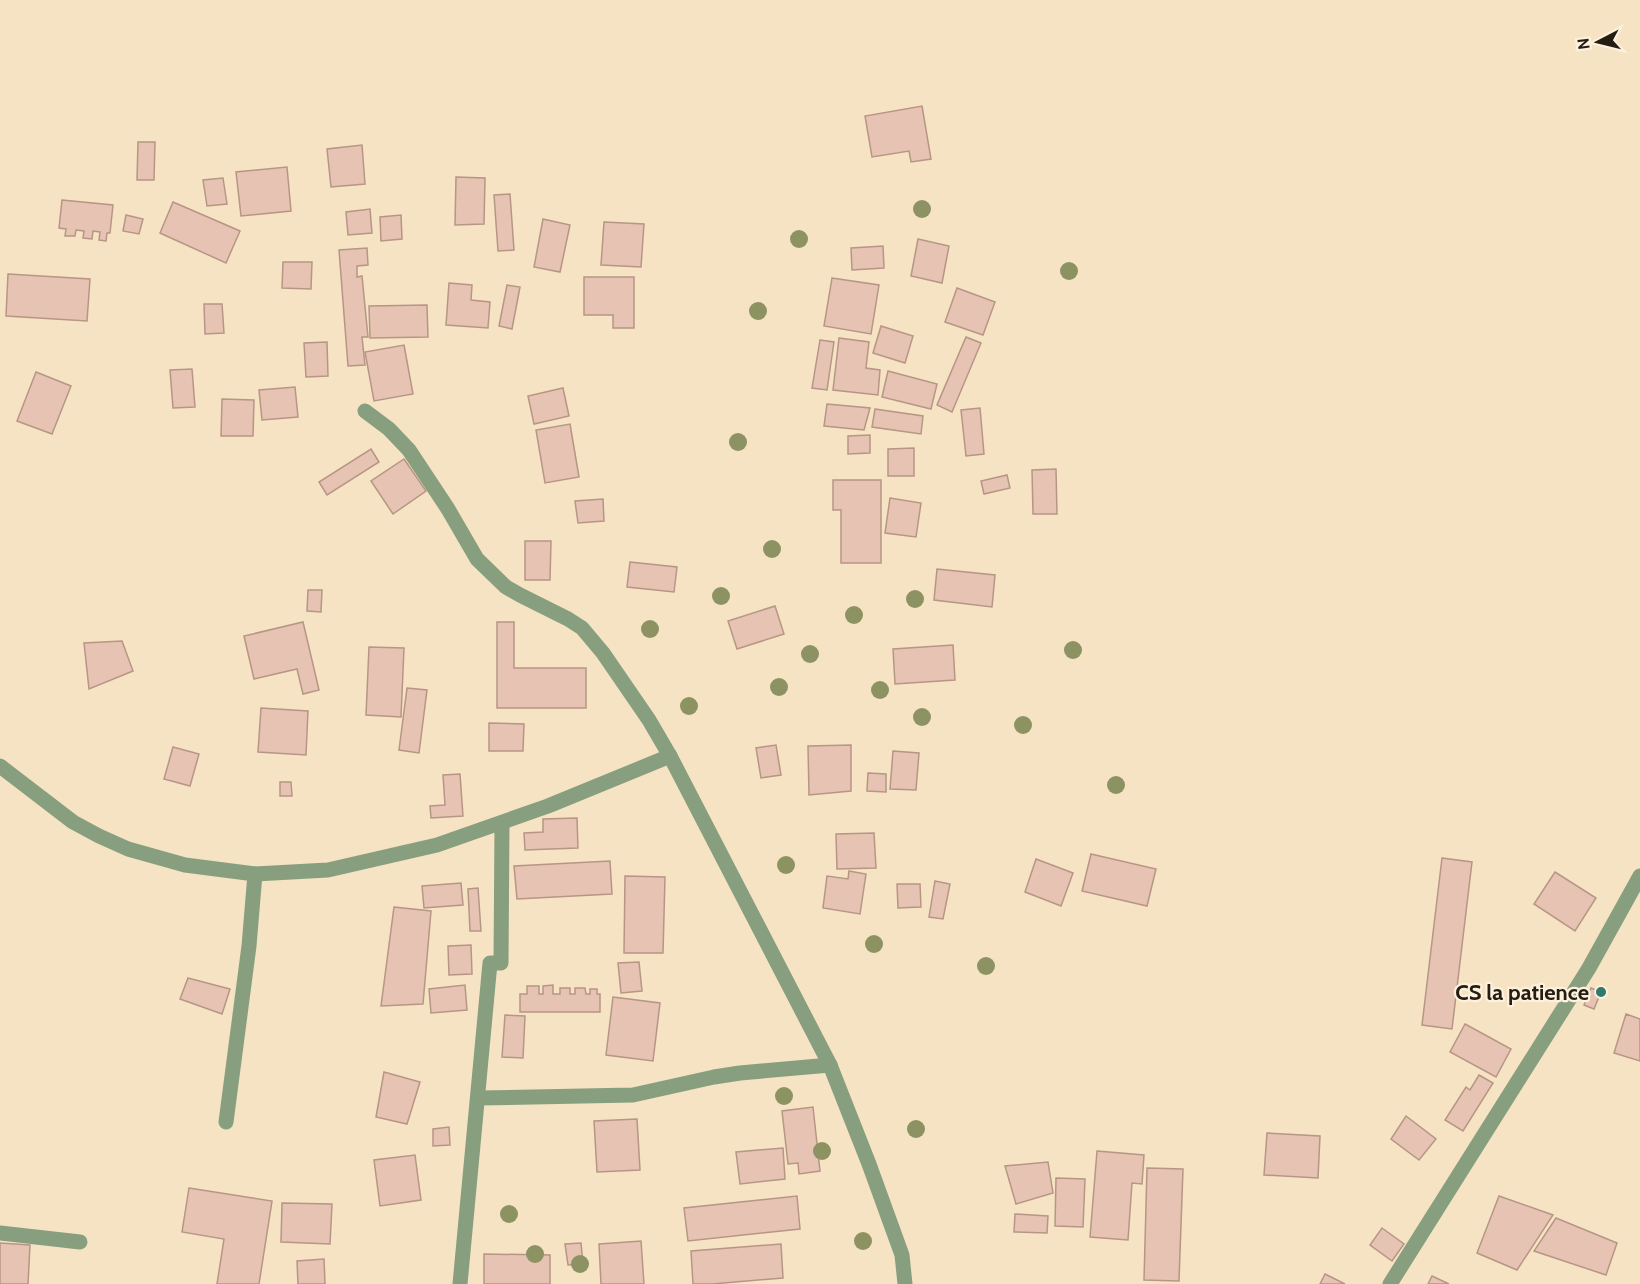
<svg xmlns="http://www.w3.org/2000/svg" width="1640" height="1284" font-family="Cabin,sans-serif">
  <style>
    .building { fill: #e6c3b3; stroke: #b79686; stroke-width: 1.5 }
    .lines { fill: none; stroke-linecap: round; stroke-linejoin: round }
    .minor { stroke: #879f7e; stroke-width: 15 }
    .tree { fill: #8d9262 }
    .poi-dot { fill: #31786f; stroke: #fdf1de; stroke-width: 2 }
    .labels { text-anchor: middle; stroke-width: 4.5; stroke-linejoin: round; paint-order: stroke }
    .poi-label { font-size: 22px; font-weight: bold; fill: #241d11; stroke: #fdf1de; text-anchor: end }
  </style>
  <rect width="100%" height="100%" fill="#f6e3c3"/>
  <g class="building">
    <polygon points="922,106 931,159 911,162 909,151 872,157 865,116"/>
    <polygon points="138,142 155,142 154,180 137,180"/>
    <polygon points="362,145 365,184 331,187 327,149"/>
    <polygon points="287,167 291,211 241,216 236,172"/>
    <polygon points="456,177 485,178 484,224 455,225"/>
    <polygon points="223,178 227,204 207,206 203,180"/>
    <polygon points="510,194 514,250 498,251 494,195"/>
    <polygon points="62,200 113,205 110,233 107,233 106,241 99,240 100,232 93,231 92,239 83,238 84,231 76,230 75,236 65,236 66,229 59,228"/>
    <polygon points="173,202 240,231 226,263 160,233"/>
    <polygon points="370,209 372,233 348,235 346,212"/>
    <polygon points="126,215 143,219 139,234 123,231"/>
    <polygon points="401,215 402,239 381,241 380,217"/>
    <polygon points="543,219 570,225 560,272 534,267"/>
    <polygon points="604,222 644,224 641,267 601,265"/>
    <polygon points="918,239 949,246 942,283 911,276"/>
    <polygon points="883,246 884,268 852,270 851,248"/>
    <polygon points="367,248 368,265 357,266 357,277 362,276 368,337 362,337 365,365 348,366 339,250"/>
    <polygon points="283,262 312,262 311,289 282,288"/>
    <polygon points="8,274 90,279 87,321 6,316"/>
    <polygon points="584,277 634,277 634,328 613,328 613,315 584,315"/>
    <polygon points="832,278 879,285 871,334 824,326"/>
    <polygon points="449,283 472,285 471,300 490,302 488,328 446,325"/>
    <polygon points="507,285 520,287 512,329 499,326"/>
    <polygon points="957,288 995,302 983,335 945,322"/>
    <polygon points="204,304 222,304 224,333 205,334"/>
    <polygon points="427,305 428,337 370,338 369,306"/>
    <polygon points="881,326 913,336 905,363 873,353"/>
    <polygon points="966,337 981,343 952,412 937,405"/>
    <polygon points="839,338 869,342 866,368 880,370 878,395 833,390"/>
    <polygon points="820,340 834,342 827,390 812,388"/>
    <polygon points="327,342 328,376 306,377 304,343"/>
    <polygon points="404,345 413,394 374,401 365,352"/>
    <polygon points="192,369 195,407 173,408 170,370"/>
    <polygon points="888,371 937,384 931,409 882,397"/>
    <polygon points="36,372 71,386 52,434 17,421"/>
    <polygon points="295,387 298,417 262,420 259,390"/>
    <polygon points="563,388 569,416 534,424 528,396"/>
    <polygon points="222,399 254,400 253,436 221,436"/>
    <polygon points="827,404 870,408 864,430 824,426"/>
    <polygon points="980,408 984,454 966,456 961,410"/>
    <polygon points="875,409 923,416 921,434 872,427"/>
    <polygon points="570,424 579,477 545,483 536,430"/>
    <polygon points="870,435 870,453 848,454 848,436"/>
    <polygon points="914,448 914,476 888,476 888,449"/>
    <polygon points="371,449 379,462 327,495 319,482"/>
    <polygon points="404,459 426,491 393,514 371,481"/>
    <polygon points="1056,469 1057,514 1033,514 1032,470"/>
    <polygon points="1007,475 1010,488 984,494 981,481"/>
    <polygon points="833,480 881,480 881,563 841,563 841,510 833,510"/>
    <polygon points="890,498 921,503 916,537 885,533"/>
    <polygon points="603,499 604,521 578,523 575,501"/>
    <polygon points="525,541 551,541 550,580 525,580"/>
    <polygon points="630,562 677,567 674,592 627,587"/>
    <polygon points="937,569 995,575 992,607 934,600"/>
    <polygon points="308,590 322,590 321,612 307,611"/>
    <polygon points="775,606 784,634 737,649 728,621"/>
    <polygon points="303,622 319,690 303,694 297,669 254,679 244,636"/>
    <polygon points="497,622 514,622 514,668 586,668 586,708 497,708"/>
    <polygon points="122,641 133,671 89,689 84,643"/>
    <polygon points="953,645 955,680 895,684 893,649"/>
    <polygon points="369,647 404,648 401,717 366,715"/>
    <polygon points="407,688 427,690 419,753 399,750"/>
    <polygon points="261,708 308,711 306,755 258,752"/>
    <polygon points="489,723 524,724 523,751 489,751"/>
    <polygon points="776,745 781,775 761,778 756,748"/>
    <polygon points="851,745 851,791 809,795 808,746"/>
    <polygon points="173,747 199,754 190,786 164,779"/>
    <polygon points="893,751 919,753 916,790 890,789"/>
    <polygon points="868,773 886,774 886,792 867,791"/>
    <polygon points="460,774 463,816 431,818 430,806 445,805 443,775"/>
    <polygon points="280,782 291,782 292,796 280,796"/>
    <polygon points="577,818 578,848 525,850 524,833 543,832 543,819"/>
    <polygon points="874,833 876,868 837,869 836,834"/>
    <polygon points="1091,854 1156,869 1147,906 1082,891"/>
    <polygon points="1442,858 1472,862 1452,1029 1422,1025"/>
    <polygon points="1036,859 1073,873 1061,906 1025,892"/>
    <polygon points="610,861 612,894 517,899 514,866"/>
    <polygon points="849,871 866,874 860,914 823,908 827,876 848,879"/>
    <polygon points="1555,872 1596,898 1575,931 1534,904"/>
    <polygon points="625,876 665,877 663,953 624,953"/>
    <polygon points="935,881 950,884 943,919 929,917"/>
    <polygon points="461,883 463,905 424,908 422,886"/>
    <polygon points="897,884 920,884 921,907 898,908"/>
    <polygon points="478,888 481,931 470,931 468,889"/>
    <polygon points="394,907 431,911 423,1004 381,1006"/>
    <polygon points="471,945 472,974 449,975 448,946"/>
    <polygon points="639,962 642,991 621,993 618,963"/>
    <polygon points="188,978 230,989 222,1014 180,999"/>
    <polygon points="465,985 467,1010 431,1013 429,989"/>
    <polygon points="553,985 553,994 560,994 560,988 570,988 570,994 575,994 575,988 585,988 586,994 590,994 590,989 597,989 597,994 600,994 600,1012 520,1012 520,994 527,994 527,986 539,986 539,994 543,994 543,986"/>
    <polygon points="1591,988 1601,992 1594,1009 1584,1005"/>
    <polygon points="613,997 660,1003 653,1061 606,1055"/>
    <polygon points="1626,1014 1640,1019 1640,1061 1614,1053"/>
    <polygon points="505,1015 525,1016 523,1058 502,1057"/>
    <polygon points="1465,1024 1511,1049 1496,1077 1450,1052"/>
    <polygon points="384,1072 420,1082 407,1124 376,1117"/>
    <polygon points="1479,1075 1493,1083 1463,1131 1445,1120 1466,1087 1470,1090"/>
    <polygon points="813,1107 820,1171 799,1174 798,1163 788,1164 782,1111"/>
    <polygon points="1406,1116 1436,1139 1419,1160 1391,1139"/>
    <polygon points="637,1119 640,1170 597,1172 594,1121"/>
    <polygon points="449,1127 450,1145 433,1146 433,1129"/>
    <polygon points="1267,1133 1320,1136 1318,1178 1264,1175"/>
    <polygon points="783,1148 785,1179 740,1184 736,1152"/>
    <polygon points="1097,1151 1144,1155 1142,1184 1132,1183 1128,1240 1090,1237"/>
    <polygon points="415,1155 421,1200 380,1206 374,1160"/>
    <polygon points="1048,1162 1053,1193 1016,1204 1005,1166"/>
    <polygon points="1147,1168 1183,1169 1179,1281 1144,1280"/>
    <polygon points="1056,1178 1085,1179 1083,1227 1055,1226"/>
    <polygon points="189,1188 272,1201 259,1284 217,1284 224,1239 182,1232"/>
    <polygon points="797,1196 800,1229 688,1241 684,1208"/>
    <polygon points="1499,1196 1553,1215 1517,1270 1477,1253"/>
    <polygon points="282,1203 332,1204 330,1244 281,1242"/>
    <polygon points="1015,1214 1048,1216 1047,1233 1014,1232"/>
    <polygon points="1556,1218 1617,1243 1606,1275 1534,1251"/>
    <polygon points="1382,1228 1404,1244 1392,1261 1370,1245"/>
    <polygon points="641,1241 644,1284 601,1284 599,1244"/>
    <polygon points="0,1243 30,1245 28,1284 0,1284"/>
    <polygon points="581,1243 583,1264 568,1265 565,1244"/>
    <polygon points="781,1244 783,1278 712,1284 693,1284 691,1251"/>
    <polygon points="484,1254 550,1255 550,1284 484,1284"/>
    <polygon points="324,1259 325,1284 298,1284 297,1261"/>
    <polygon points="1325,1274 1345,1284 1320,1284"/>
    <polygon points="1432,1276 1449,1284 1428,1284"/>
  </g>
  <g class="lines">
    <g class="minor">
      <polyline points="365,411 389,429 409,450 448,509 477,559 506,587 520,595 568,619 582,628 603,653 649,720 670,756 830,1065 869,1164 902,1255 905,1284"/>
      <polyline points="0,766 73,822 99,836 128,849 185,865 255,874 328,870 437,845 548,806 670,756"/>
      <polyline points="478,1098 633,1095 714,1077 740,1073 830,1065"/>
      <polyline points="226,1122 249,946 255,874"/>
      <polyline points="0,1233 80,1242"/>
      <polyline points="460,1284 490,963 501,963 502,823"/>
      <polyline points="1390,1284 1589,968 1640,876"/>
    </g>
  </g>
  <g class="tree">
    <circle cx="922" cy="209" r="9"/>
    <circle cx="799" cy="239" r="9"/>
    <circle cx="1069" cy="271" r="9"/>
    <circle cx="758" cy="311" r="9"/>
    <circle cx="738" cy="442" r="9"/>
    <circle cx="772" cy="549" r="9"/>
    <circle cx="721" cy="596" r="9"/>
    <circle cx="915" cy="599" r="9"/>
    <circle cx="854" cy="615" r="9"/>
    <circle cx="650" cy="629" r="9"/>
    <circle cx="1073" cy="650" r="9"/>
    <circle cx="810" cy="654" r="9"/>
    <circle cx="779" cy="687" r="9"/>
    <circle cx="880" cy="690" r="9"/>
    <circle cx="689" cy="706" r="9"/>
    <circle cx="922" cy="717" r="9"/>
    <circle cx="1023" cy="725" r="9"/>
    <circle cx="1116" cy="785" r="9"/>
    <circle cx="786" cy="865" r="9"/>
    <circle cx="874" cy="944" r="9"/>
    <circle cx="986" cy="966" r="9"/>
    <circle cx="784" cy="1096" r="9"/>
    <circle cx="916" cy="1129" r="9"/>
    <circle cx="822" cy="1151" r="9"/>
    <circle cx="509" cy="1214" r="9"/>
    <circle cx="863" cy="1241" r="9"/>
    <circle cx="535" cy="1254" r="9"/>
    <circle cx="580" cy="1264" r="9"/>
  </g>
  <circle class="poi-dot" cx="1601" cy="992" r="6"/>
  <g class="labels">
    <g class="poi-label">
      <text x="1589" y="1000">CS la patience</text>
    </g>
  </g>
  <g transform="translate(1598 42) rotate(263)" stroke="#fdf1de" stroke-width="4.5" paint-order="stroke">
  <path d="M0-4.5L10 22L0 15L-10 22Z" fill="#241d11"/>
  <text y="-9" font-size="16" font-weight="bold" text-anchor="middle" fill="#241d11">N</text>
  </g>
</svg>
